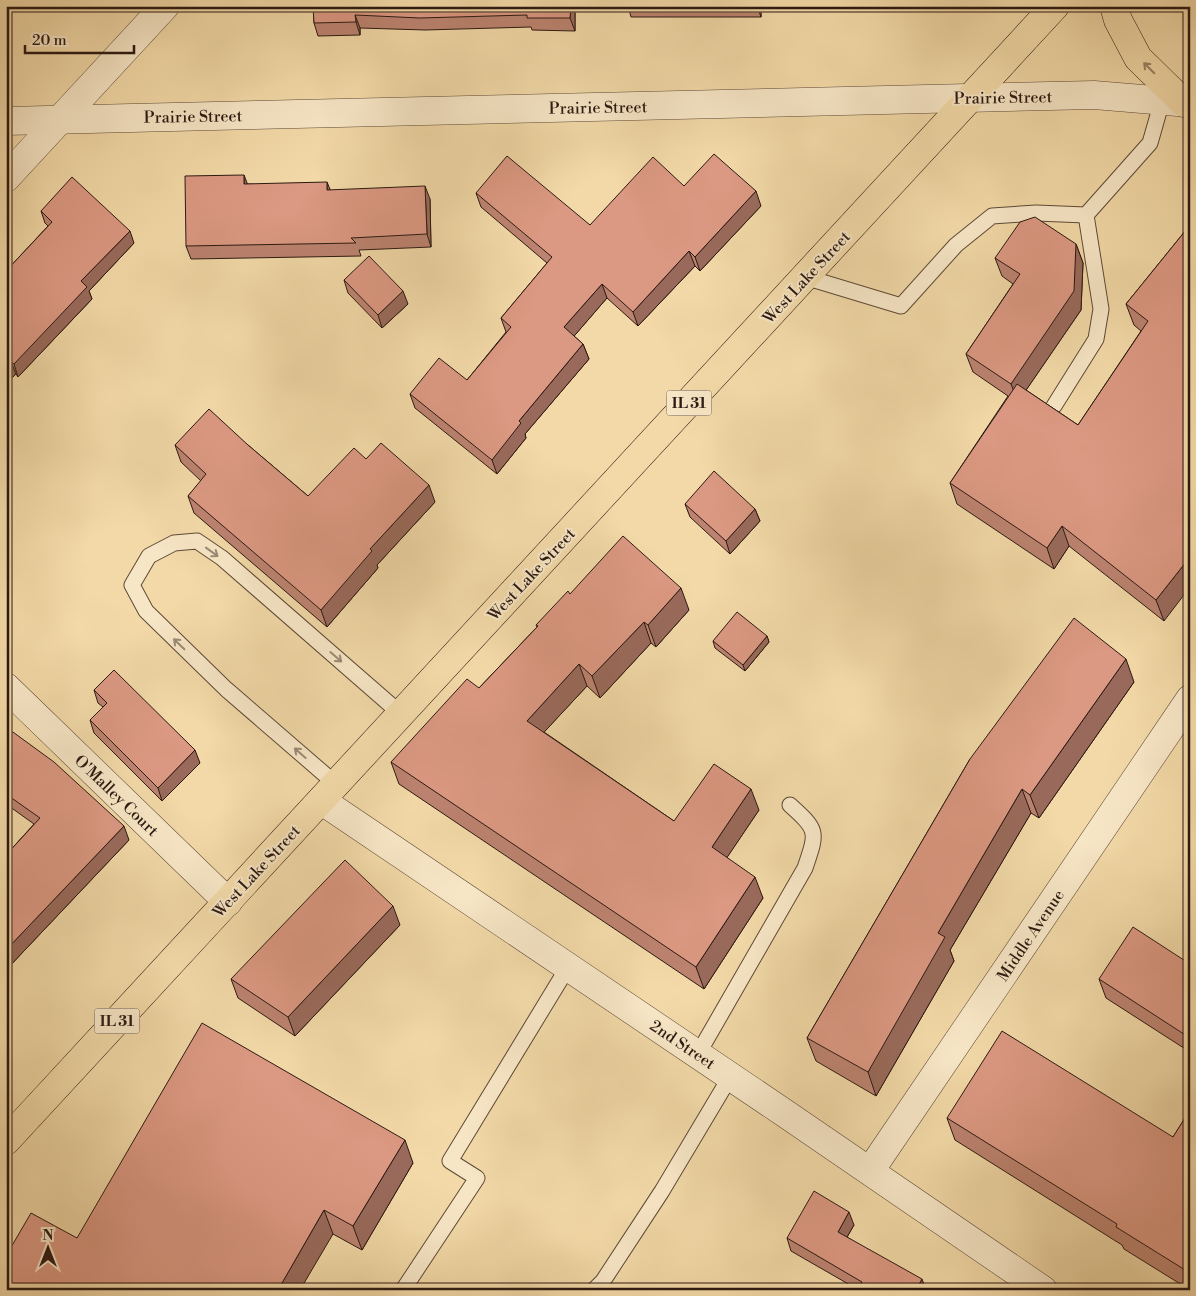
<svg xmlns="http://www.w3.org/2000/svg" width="1196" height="1296" font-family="'Libre Bodoni',serif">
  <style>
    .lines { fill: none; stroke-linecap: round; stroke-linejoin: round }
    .service-casing { stroke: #5e4937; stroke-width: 17 }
    .minor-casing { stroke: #5e4937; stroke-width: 29 }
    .tertiary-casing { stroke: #5e4937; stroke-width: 29 }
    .primary-casing { stroke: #2c1912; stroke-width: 29 }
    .service { stroke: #f7e6c6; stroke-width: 15 }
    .minor { stroke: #f7e6c6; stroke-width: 28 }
    .tertiary { stroke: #f7e6c6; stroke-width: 28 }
    .primary { stroke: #f2d9a7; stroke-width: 28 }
    .wall { fill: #bc8370; stroke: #2c1912 }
    .shaded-wall { fill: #996a5b; stroke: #2c1912 }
    .building { fill: #db9882; stroke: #2c1912 }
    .oneway { stroke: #998364 }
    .oneway2 { stroke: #9c8a75 }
    .labels { text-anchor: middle; stroke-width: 4; stroke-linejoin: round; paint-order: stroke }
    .shield { fill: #f7e6c6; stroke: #695648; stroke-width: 1 }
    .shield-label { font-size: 15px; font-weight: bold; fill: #2c1912 }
    .street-label { font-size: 16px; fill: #2c1912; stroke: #f7e6c6 }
  </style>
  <rect width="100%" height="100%" fill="#f2d9a7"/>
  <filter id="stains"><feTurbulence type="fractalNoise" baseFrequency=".004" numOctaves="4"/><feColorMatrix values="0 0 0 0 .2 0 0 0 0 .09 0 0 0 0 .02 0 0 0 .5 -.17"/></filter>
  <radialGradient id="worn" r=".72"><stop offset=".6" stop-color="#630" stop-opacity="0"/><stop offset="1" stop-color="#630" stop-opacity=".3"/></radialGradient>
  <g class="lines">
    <g class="service-casing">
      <g id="service">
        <polyline points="805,277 901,306 956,245 992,216 1036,213 1086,215 1150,143 1162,101"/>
        <polyline points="1054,406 1096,339 1101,309 1086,215"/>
        <polyline points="337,785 226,689 146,611 132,585 149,556 174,543 197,541 222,558 401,714"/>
        <path d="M698,1054L805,868C817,832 819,831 790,805"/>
        <polyline points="403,1290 477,1178 450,1161 568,967"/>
        <polyline points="594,1290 603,1281 662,1191 730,1077"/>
      </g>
    </g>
    <g class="minor-casing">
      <g id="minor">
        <polyline points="6,178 165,6"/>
        <polyline points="6,687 228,902"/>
        <polyline points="322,801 783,1112 1043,1290"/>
        <polyline points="870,1171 1190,699"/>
      </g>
    </g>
    <g class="tertiary-casing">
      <polyline id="tertiary" points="6,121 1094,95 1190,103"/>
    </g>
    <g class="primary-casing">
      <g id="primary">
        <polyline points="1114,6 1118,20 1138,58 1184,103"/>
        <polyline points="6,1141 1055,6"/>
      </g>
    </g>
    <use href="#service" class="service"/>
    <use href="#minor" class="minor"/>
    <use href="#tertiary" class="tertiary"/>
    <use href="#primary" class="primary"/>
  </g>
  <g class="wall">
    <polygon points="313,6 575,6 575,31 532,30 531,27 425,30 360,28 360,35 318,36 314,23"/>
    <polygon points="628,6 923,6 923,7 761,11 761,17 631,17"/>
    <polygon points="248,184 430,199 431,247 359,250 361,256 191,259 186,246"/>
    <polygon points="684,186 761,206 700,271 695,266 638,326 607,298 574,336 583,344 589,359 525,434 526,438 497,474 415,408 410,394 467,380 506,332 501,318 547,263 481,207 476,193 590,225"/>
    <polygon points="41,211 134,243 89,291 92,299 18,377 16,374 6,383 6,271 48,226 45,223"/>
    <polygon points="1190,225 1164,621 1069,546 1054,569 957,504 950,483 1008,396 973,372 966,354 1013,284 1002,276 995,258 1076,244 1083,263 1081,310 1026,390 1078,425 1141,331 1134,325 1126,304"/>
    <polygon points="344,280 408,304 382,328 348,293"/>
    <polygon points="175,445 248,445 308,496 366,459 435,502 377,565 378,568 327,627 194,513 188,496 201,481 181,462"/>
    <polygon points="685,504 755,509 760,521 730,554 690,517"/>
    <polygon points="570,594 689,610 656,647 651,643 600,698 587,686 544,732 674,821 759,810 727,857 763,898 704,989 399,784 391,762 479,688 537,627 536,625"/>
    <polygon points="767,636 769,642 745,671 715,648 713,641"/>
    <polygon points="1134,682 1039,818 1031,813 950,950 954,961 876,1096 816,1061 807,1038 970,759"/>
    <polygon points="94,690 200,763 162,801 94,733 90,720 103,707 98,703"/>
    <polygon points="6,727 129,840 6,970 6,855 34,824 6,804"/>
    <polygon points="400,925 295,1036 238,998 231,979"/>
    <polygon points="1190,964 1190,1052 1106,998 1099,979"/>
    <polygon points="1190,1110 1190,1290 1124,1249 1122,1245 955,1140 947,1118 1173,1137"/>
    <polygon points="413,1163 362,1250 333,1234 77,1238"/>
    <polygon points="854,1225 847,1237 926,1290 857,1289 791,1251 787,1238"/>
  </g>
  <g class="shaded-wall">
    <polygon points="571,6 575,6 575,31 570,18"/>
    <polygon points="757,6 759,6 761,11 761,17"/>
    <polygon points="355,15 360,28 360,35 356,22"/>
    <polygon points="244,175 249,188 244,184"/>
    <polygon points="327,182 332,194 327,190"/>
    <polygon points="425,186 430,199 431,247 427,234"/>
    <polygon points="756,191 761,206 700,271 695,257"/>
    <polygon points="130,231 134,243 89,291 92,299 18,377 14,364 81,281"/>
    <polygon points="1076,244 1083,263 1081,310 1018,402 1011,384"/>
    <polygon points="689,251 695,266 638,326 633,312"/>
    <polygon points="602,284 607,298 569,342 564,327"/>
    <polygon points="403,291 408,304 382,328 378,315"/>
    <polygon points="583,344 589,359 525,434 526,438 497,474 492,460 519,421"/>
    <polygon points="11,362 16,374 6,383 6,366"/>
    <polygon points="429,485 435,502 377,565 378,568 327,627 321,610 370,549"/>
    <polygon points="755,509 760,521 730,554 726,541"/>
    <polygon points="1062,526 1069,546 1054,569 1047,548"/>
    <polygon points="1190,557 1190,587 1164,621 1156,600"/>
    <polygon points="681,588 689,610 656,647 648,625"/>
    <polygon points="644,622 651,643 600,698 592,676"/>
    <polygon points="767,636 769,642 745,671 743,665"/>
    <polygon points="1126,659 1134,682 1039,818 1030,795"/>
    <polygon points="579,664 587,686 535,742 527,721"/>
    <polygon points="195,750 200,763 162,801 158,788"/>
    <polygon points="751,789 759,810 720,868 712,847"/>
    <polygon points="1022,789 1031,813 950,950 954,961 876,1096 868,1072 938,933"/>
    <polygon points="124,826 129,840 6,970 6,950"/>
    <polygon points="755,877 763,898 704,989 696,967"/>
    <polygon points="393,906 400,925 295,1036 288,1017"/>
    <polygon points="405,1140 413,1163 362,1250 353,1226"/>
    <polygon points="324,1210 333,1234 300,1290 278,1290"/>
    <polygon points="849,1212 854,1225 843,1244 838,1232"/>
    <polygon points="922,1279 926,1290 916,1290"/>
  </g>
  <g class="building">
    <polygon points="313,6 571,6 570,18 527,18 527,15 420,18 355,15 356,22 314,23"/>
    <polygon points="714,154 756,191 695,257 689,251 633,312 602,284 564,327 583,344 519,421 521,423 492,460 410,394 439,358 467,380 511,327 501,318 552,257 476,193 507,156 590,225 653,157 684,186"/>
    <polygon points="244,175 244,184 327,182 327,190 425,186 427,234 351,238 356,243 186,246 185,176"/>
    <polygon points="72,177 130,231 81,281 87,287 14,364 11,362 6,366 6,271 52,222 41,211"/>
    <polygon points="1035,217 1076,244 1074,291 1011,384 966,354 1020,274 995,258 1020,222"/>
    <polygon points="1190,225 1190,557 1156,600 1062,526 1047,548 950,483 1017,384 1078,425 1148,321 1126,304"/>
    <polygon points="369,256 403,291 378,315 344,280"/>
    <polygon points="209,409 248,445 308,496 354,448 366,459 381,443 429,485 370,549 372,551 321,610 188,496 206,474 175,445"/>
    <polygon points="714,471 755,509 726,541 685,504"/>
    <polygon points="623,536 681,588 648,625 644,622 592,676 579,664 527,721 674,821 714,764 751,789 712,847 755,877 696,967 391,762 467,679 479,688 538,626 536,625 568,591 570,594"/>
    <polygon points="737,612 767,636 743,665 713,641"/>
    <polygon points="1074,618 1126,659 1030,795 1022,789 938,933 945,937 868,1072 807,1038 970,759"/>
    <polygon points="114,670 195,750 158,788 90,720 107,703 94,690"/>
    <polygon points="6,727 54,762 124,826 6,950 6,855 40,818 6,794"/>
    <polygon points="345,860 393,906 288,1017 231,979"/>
    <polygon points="1133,927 1190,964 1190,1038 1099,979"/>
    <polygon points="202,1023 405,1140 353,1226 324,1210 278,1290 6,1290 6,1256 31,1213 77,1238"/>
    <polygon points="1002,1031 1173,1137 1190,1110 1190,1273 1116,1227 1117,1224 947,1118"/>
    <polygon points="814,1191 849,1212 838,1232 922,1279 916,1290 857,1290 862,1282 787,1238"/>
  </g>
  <defs><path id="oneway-shaft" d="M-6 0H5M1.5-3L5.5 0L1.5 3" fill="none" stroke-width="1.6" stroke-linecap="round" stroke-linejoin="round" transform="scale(1.25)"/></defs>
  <use class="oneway" href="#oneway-shaft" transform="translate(1149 68) rotate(-135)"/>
  <g class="oneway2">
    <use href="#oneway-shaft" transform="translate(212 552) rotate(36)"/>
    <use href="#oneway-shaft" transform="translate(179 644) rotate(-136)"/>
    <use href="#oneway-shaft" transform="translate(336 657) rotate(41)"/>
    <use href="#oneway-shaft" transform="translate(300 753) rotate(-139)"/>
  </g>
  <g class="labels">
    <g class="shield">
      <rect x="666.5" y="390.5" width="45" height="25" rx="4"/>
      <rect x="94.5" y="1008.5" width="45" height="25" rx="4"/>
    </g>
    <g class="shield-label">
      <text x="689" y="408">IL 31</text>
      <text x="117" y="1026">IL 31</text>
    </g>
    <g class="street-label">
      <text transform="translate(1003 97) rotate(-1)" y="6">Prairie Street</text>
      <text transform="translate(598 107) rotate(-1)" y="6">Prairie Street</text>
      <text transform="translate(193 116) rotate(-1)" y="6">Prairie Street</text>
      <text transform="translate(806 277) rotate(-47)" y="6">West Lake Street</text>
      <text transform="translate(531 574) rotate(-47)" y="6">West Lake Street</text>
      <text transform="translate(117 795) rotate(44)" y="6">O'Malley Court</text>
      <text transform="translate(256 871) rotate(-47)" y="6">West Lake Street</text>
      <text transform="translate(1030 935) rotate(-56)" y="6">Middle Avenue</text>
      <text transform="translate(683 1044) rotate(34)" y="6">2nd Street</text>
    </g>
  </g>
  <rect width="1196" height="1296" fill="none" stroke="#f2d9a7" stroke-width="25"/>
  <rect x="8" y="8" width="1181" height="1281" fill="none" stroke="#2c1912" stroke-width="2.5"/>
  <rect x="12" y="12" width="1171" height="1271" fill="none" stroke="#2c1912"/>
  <g transform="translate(48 1248)" stroke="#f7e6c6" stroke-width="4" paint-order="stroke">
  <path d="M0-4L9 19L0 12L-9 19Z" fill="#2c1912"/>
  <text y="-8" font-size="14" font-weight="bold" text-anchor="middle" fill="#2c1912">N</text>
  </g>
  <path d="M25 45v8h109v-8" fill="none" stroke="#2c1912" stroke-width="2.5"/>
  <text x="32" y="45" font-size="15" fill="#2c1912" stroke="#f7e6c6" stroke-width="4" paint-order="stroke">20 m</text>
  <rect width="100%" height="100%" filter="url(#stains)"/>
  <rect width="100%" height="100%" fill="url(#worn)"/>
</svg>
